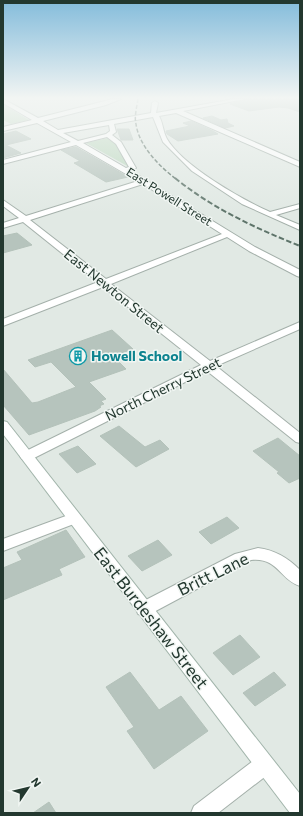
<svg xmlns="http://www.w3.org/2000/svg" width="303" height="816" font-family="Commissioner,sans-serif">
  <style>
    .green { fill: #bcd8bf }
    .building { fill: #b6c4bd; stroke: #b4c2ba }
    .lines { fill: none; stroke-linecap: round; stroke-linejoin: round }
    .street-casing { stroke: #a4b0aa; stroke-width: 2 }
    .secondary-casing { stroke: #a1b4aa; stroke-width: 2 }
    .street { fill: #fff; fill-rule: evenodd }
    .secondary { fill: #fff; fill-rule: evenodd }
    .rail-far1 { stroke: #5e746a; stroke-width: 1.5; stroke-dasharray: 4 2; stroke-linecap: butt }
    .rail { stroke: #5e746a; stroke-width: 2; stroke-dasharray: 5.5 2.5; stroke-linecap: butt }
    .labels { text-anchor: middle; stroke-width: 3; stroke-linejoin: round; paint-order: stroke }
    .far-street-label { font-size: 12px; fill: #23382f; stroke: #f1f6f3 }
    .street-label { font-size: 14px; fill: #23382f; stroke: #f1f6f3 }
    .culture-label { font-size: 14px; font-weight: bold; fill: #0d838f; stroke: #f1f6f3; text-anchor: start }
    .near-street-label { font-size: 17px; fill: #23382f; stroke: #f1f6f3 }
  </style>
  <rect width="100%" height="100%" fill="#e1e9e4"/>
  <g class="green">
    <polygon points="3,104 29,120 11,124 3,120"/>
    <polygon points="108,138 116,144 129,167 86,143"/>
  </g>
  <g class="building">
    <polygon points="246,99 297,99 300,100 300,112 288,108 279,107 249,111 230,104"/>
    <polygon points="212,116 221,120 227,119 228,123 234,126 225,128 203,118"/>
    <polygon points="191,121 213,131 218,134 178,141 167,134 166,131 190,126 183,123"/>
    <polygon points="117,129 129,129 133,140 121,140"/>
    <polygon points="16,131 31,139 6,145 21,153 3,158 3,134"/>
    <polygon points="76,147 128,177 106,182 74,163 80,161 61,150"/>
    <polygon points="17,233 32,245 3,253 3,236"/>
    <polygon points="112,330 133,349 113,356 126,369 89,382 106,399 101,401 104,404 99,406 101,407 95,411 29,435 3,405 3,369 32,403 38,402 76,387 51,362 35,367 28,360"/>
    <polygon points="119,426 145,447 160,440 169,449 136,467 100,436"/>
    <polygon points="278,438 300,456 300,478 289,483 277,473 279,472 253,451"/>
    <polygon points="78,446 96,464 77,473 59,454"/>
    <polygon points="227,517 239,528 211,544 199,532"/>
    <polygon points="66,530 85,557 59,569 62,575 3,600 3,568 22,560 17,552"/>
    <polygon points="158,540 172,555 142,571 128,556"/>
    <polygon points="240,635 260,657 233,675 213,653"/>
    <polygon points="130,672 159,710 181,696 208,731 154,769 127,731 134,727 106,687"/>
    <polygon points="274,672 286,685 255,706 243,693"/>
    <polygon points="49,802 56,813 33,813"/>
  </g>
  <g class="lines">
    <g class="street-casing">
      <g id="street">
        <path d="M3,99L38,118L113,99H121L106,105L43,121L58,130L151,113L152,103L155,101L158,103L156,113L234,99H245L183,111L300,162V167L298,166L176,113L159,116C163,123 163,132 167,139C183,166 241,199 270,212L300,204V208L276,215L300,225V230L242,204L192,171L163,142L153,117L114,124L116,132L112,135L121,142L136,168L131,171L255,247L300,270V277L297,276L249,251L227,237L111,284L210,361L300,322V329L216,366L300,433V443L296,442L207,371L32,459H22L20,456L22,453L201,365L103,287L3,326V319L98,282L23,222L3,228V223L19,218L3,206V200L26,216L138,181L76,145L3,164V160L71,142L37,123L3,131V127L32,120L3,103ZM109,125L110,131L106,134L78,141L63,133ZM107,137L116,144L129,167L126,168L83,143ZM143,184L222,234L106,279L30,220Z"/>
        <polygon points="74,513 79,514 81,518 79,522 3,551 3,539"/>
        <path d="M258,548C275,550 288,558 300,570V586C280,580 278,557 251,560L150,614L144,616L138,614L136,609L138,604L235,554Z"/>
        <polygon points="264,755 271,758 274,765 271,772 218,813 191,813 194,806 257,758"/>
      </g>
    </g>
    <g class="secondary-casing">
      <polygon id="secondary" points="3,421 7,422 300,794 300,813 290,813 3,434"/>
    </g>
    <use href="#street" class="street"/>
    <use href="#secondary" class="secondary"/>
    <path class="rail-far1" d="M138,99C137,106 134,117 136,124C139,146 159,166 176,179"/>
    <path class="rail" d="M175,178C212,208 255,228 300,246"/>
  </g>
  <linearGradient id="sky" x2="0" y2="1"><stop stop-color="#84bcdb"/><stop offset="0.46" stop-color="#f2f5f3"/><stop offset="1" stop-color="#f2f5f3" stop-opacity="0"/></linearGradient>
  <rect width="303" height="213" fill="url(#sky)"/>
  <defs>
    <g id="building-ring" transform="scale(0.9)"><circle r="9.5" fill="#f1f6f3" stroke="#0f9aa8" stroke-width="1.5"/><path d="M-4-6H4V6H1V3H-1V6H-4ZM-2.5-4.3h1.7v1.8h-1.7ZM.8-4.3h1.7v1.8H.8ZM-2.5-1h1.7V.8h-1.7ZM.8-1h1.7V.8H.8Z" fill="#0f9aa8"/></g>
  </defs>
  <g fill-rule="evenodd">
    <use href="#building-ring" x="78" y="356"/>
  </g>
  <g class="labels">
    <g class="far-street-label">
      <text transform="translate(169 197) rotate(32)" y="4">East Powell Street</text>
    </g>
    <g class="street-label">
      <text transform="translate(114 291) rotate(39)" y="5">East Newton Street</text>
      <text transform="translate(163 389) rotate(-26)" y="5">North Cherry Street</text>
    </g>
    <g class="culture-label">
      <text x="91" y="361">Howell School</text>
    </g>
    <g class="near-street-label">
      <text transform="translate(213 574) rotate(-26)" y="6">Britt Lane</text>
      <text transform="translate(151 618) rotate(52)" y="6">East Burdeshaw Street</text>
    </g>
  </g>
  <rect width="303" height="816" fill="none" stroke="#23382f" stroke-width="8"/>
  <g transform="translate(28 788) rotate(55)" stroke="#f1f6f3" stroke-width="3" paint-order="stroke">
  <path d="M0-3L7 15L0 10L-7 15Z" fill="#23382f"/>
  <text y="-6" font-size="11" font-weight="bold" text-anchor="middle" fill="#23382f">N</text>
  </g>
</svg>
